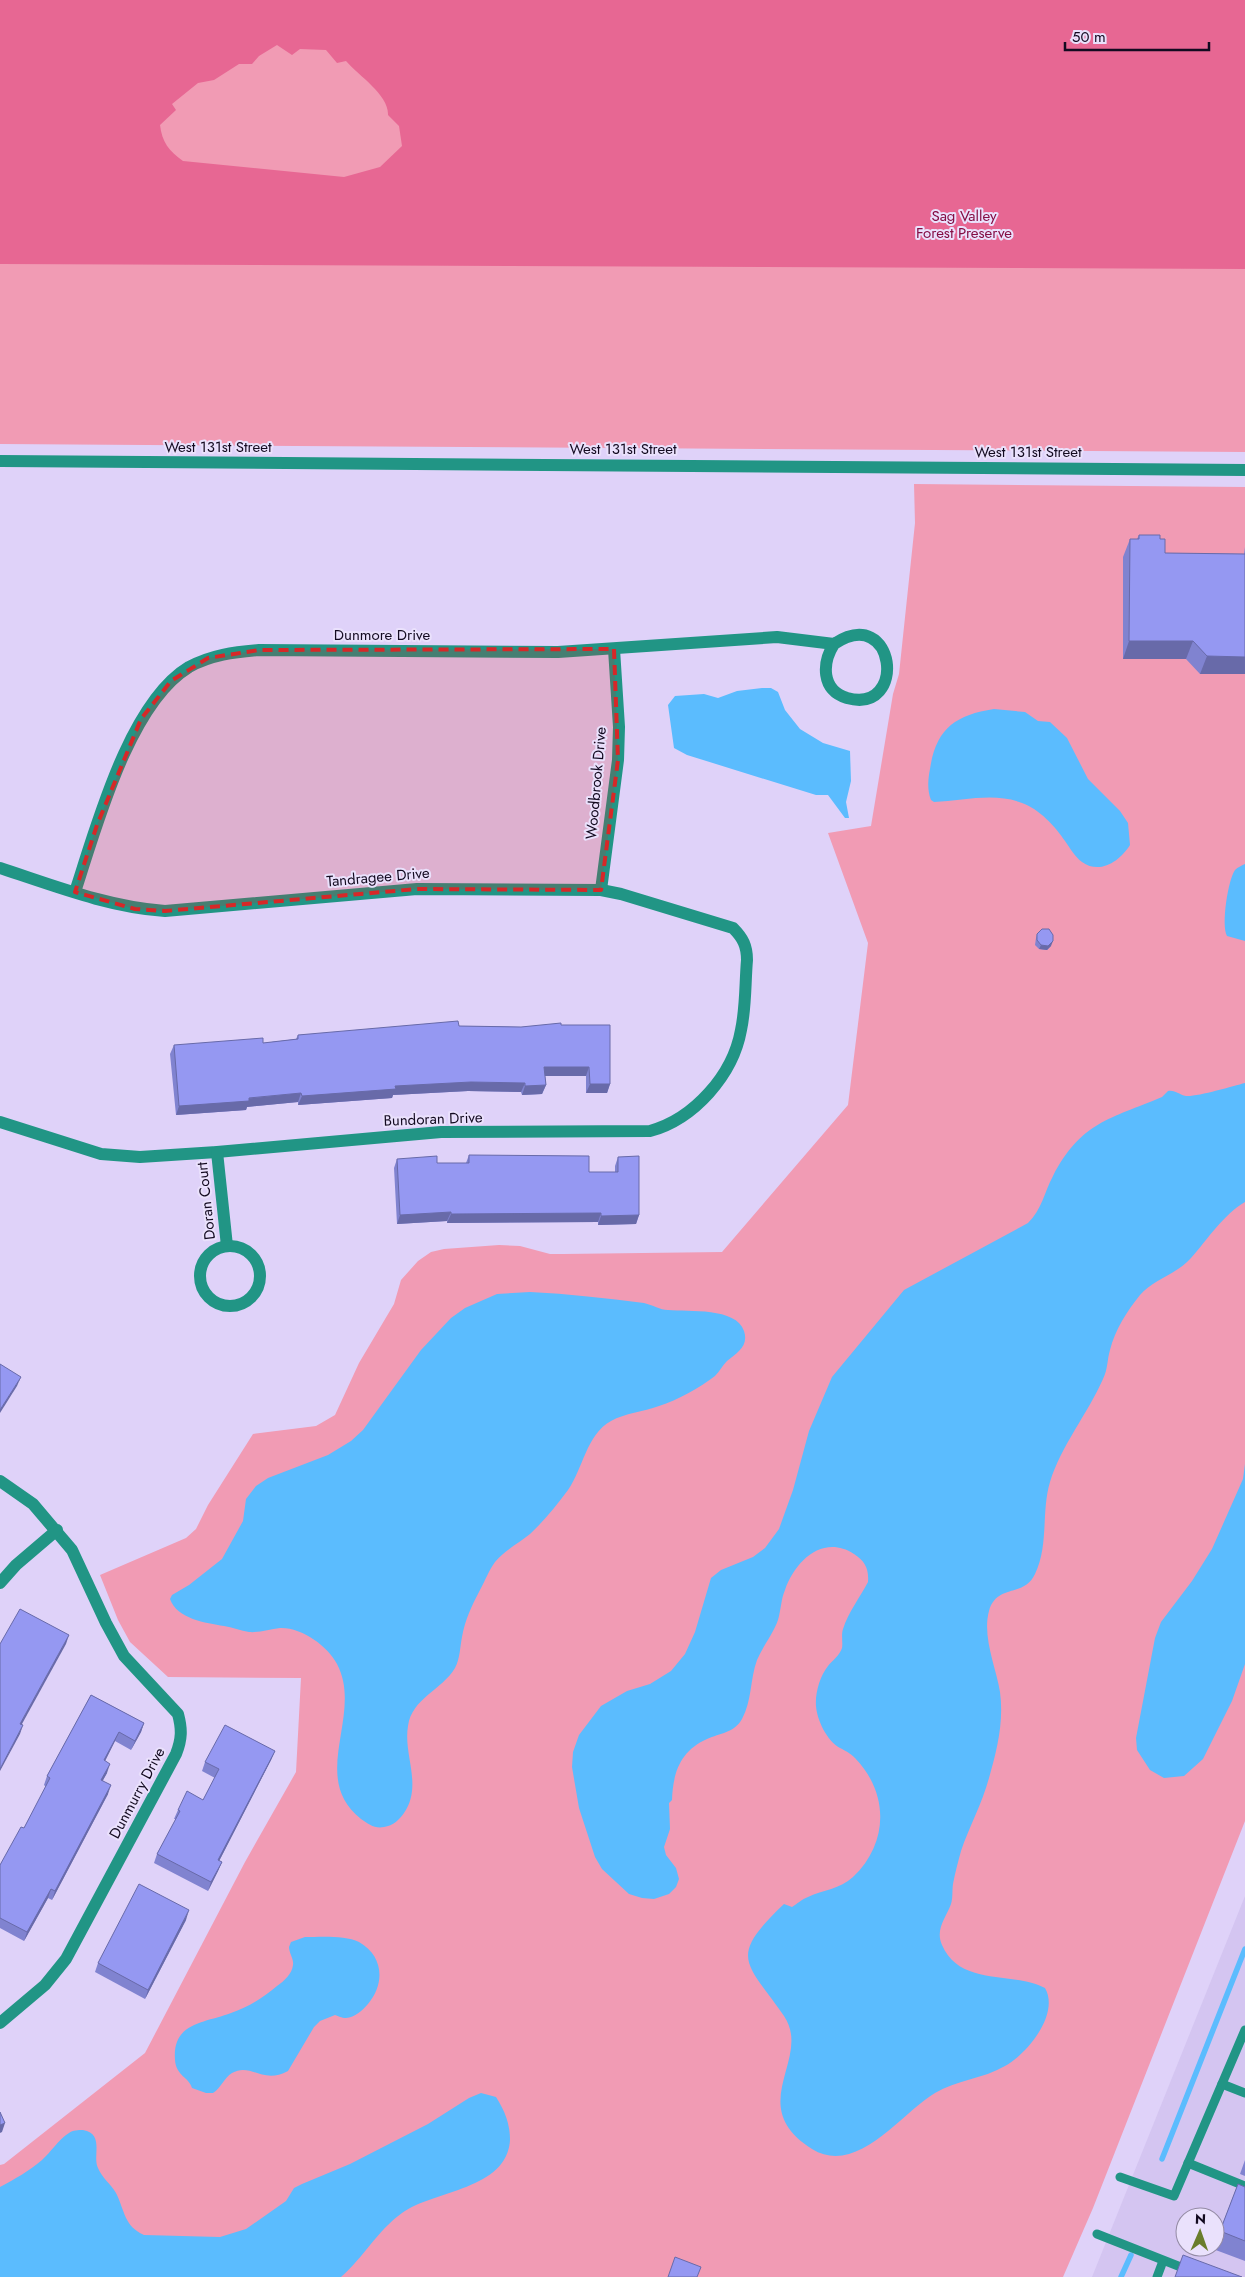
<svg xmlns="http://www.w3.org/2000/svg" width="1245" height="2277" font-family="Jost,sans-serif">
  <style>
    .built { fill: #d4c5f1; fill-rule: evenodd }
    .green { fill: #f19bb4 }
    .forest { fill: #e76793; fill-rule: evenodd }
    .water { fill: #5bbcfe }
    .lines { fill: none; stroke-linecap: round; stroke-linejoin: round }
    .stream { stroke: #5bbcfe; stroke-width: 5.5 }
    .service { stroke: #219585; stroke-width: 9 }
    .minor { stroke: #219585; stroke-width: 12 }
    .tertiary { stroke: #219585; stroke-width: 12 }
    .wall { fill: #8083d0 }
    .shaded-wall { fill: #686aa9 }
    .building { fill: #9598f2; stroke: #686aa9 }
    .marked { fill: #d62828; fill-opacity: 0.2; stroke: #d62828; stroke-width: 4; stroke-dasharray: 10 6; stroke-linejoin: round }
    .labels { text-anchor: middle; stroke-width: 4; stroke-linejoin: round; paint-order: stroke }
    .park-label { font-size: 15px; fill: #850d44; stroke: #eae1fc }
    .street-label { font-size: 15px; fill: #130a20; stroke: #eae1fc }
  </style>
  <rect width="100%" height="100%" fill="#dfd2f9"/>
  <path class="built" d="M1245,1896V2277H1092ZM1185,2217H1215V2247H1185Z"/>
  <g class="green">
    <polygon points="0,0 1245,0 1245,452 0,444"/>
    <polygon points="914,484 1245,487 1245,1821 1093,2208 1063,2277 0,2277 0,2165 4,2164 145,2053 245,1862 296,1772 301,1678 168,1677 130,1642 118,1620 100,1575 186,1538 196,1529 208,1505 253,1434 316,1426 335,1415 359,1363 394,1304 401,1280 418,1261 431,1252 444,1249 499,1245 520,1246 550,1254 563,1254 722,1252 848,1105 868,943 828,833 871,826 893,694 899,674 915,523"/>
  </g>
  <path class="forest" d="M0,0H1245V269L0,264ZM277,45L292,55L300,49L326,50L337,63L346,61C359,76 389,95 388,115L399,126L402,146L380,167L344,177L183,161C169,151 162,142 160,125L176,110L172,104L198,83L214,80L239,64H252L259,56Z"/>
  <g class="water">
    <polygon points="762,688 771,688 778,692 785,710 800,729 823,743 850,751 851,781 846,802 849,818 845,818 828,795 816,795 687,755 674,748 668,705 675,696 704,694 718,698 737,691"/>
    <path d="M994,709L1025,712L1038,721L1050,722L1067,738L1088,779L1120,811L1128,823L1130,845C1120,861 1100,875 1082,862C1075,857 1070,848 1065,841C1055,826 1039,809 1022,803C994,792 963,801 934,802L931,800C927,790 928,779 930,769C936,729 955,715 994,709Z"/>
    <path d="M1245,864V941L1227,936C1221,925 1228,880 1235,870C1238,867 1241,866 1245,864Z"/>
    <path d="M1245,1083V1202C1223,1215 1208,1239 1191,1258C1177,1274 1154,1279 1140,1295C1127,1311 1115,1330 1110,1350C1107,1360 1108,1369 1103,1379C1088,1413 1061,1446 1050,1482C1041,1512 1049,1545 1035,1574C1024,1598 997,1583 989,1611C982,1637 996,1667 1000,1692C1004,1722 997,1750 989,1778C982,1804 969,1827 961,1851C958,1862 955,1873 953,1884C952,1891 953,1898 951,1904C946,1918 935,1929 942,1945C960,1987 1013,1971 1045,1988C1060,2014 1027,2054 1005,2066C983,2079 956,2080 935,2093C901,2113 857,2177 812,2149C743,2105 813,2059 784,2016C746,1961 727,1958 784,1904L792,1907C797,1904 802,1899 808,1897C823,1890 840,1889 853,1877C889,1843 889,1793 855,1758C850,1753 846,1751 840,1748C827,1741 817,1720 816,1706C815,1693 820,1676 828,1666C832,1661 840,1655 842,1648C843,1642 841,1635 843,1629C848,1613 860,1597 868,1582C869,1569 865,1561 854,1554C823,1534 795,1561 785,1590C781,1599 781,1610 778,1620C773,1634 763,1646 757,1660C750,1679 752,1701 742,1719C734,1733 720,1733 707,1739C680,1751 673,1773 672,1800L669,1803L670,1829L664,1847L666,1855L676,1868L679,1879L676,1887L669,1894L654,1899L642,1898L629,1894L602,1869L595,1857L579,1808L572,1767L573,1752L579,1735L601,1706L627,1691L650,1684L671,1671L685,1654L695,1632L711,1578L721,1570L753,1557L765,1548L779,1529L793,1490L809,1431L832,1377L904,1290L1028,1223C1042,1209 1044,1193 1053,1176C1081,1122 1110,1119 1162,1097L1168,1091C1176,1090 1179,1095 1186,1096C1197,1097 1233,1086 1245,1083Z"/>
    <path d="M530,1292C569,1294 606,1298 644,1303C653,1305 660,1310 668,1310C689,1312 736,1307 744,1331C749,1346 737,1353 727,1361C722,1366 720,1371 715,1376C699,1388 678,1400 659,1406C643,1412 625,1413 611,1421C586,1435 583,1469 568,1490C556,1506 544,1521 530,1534C519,1543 505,1550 495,1562C489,1570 485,1581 480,1590C472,1605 465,1620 462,1637C460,1647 460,1659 455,1668C442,1690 412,1698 408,1726C403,1755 423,1785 404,1813C400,1819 393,1826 384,1827C375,1829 368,1824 361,1819C308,1777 364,1715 337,1664C328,1646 301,1627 280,1628C270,1629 259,1633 249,1632C241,1631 232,1627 224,1626C206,1623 177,1619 170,1599L172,1595L189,1585L222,1559L243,1521L246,1499L256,1486L268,1478L328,1455L351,1441L363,1430L421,1350L451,1318L465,1308L497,1294Z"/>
    <polygon points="1245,1464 1245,1664 1232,1701 1203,1759 1184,1776 1164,1778 1150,1770 1137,1750 1136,1738 1155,1638 1161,1622 1192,1581 1212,1549 1243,1479"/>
    <path d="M305,1937C320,1937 345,1935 359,1942C384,1956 385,1984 368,2004C362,2011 355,2017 346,2018C341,2018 339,2016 335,2015L320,2021L314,2027L288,2071C262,2085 251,2062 232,2073C224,2078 221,2088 213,2093H206L192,2088C189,2077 176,2076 175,2060C172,2022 205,2023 231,2013C248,2007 263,1998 277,1986C284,1981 292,1974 293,1965C294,1959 289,1953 289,1947L291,1942Z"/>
    <path d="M481,2093L496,2097C505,2111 510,2124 510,2140C507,2190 434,2190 402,2213C377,2231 364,2257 341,2277H0V2187C15,2179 29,2171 42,2160C51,2152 58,2140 69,2133C73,2130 78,2130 83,2130C105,2134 92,2156 98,2168C102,2178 111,2184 116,2193C125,2211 124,2226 144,2235L220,2237L246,2229L286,2201L294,2188L302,2184L350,2164L428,2124L469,2098Z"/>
  </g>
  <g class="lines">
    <g class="stream">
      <polyline points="1162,2159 1245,1949"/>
      <polyline points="1121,2277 1131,2255"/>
    </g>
    <g class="service">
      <polyline points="1222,2084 1245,2093"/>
      <polyline points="1188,2163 1245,2186"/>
      <polyline points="1120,2177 1174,2196 1245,2030"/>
      <polyline points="1097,2234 1206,2277"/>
      <polyline points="1157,2277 1163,2261"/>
    </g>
    <g class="minor">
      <path d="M0,868C55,886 108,907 165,911L417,889L601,890L621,894L733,928C743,938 747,946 747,960C745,983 746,1007 741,1030C733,1075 694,1119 650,1131L441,1132L217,1152L140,1157L101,1154L0,1122"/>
      <polyline points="601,890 618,760 619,727 614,649"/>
      <path d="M75,892C96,828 129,703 189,667C211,655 234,652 259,650L558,652L777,637L834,644C896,603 908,715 847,698C821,690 822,663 834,644"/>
      <polyline points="217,1152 227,1246"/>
      <circle cx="230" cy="1276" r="30"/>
      <path d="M0,1481L33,1504L72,1550L106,1623L124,1656L178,1714C182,1729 182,1739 176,1754L66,1959L45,1985L0,2023"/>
      <polyline points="0,1583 16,1565 57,1530"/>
    </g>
    <polyline class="tertiary" points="0,461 1245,470"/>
  </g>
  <g class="wall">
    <polygon points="1139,535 1160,539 1165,553 1244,554 1245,547 1245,674 1200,674 1186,659 1123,659 1123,557 1130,539 1137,539"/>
    <polygon points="1037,934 1051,946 1047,950 1039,949 1035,945 1036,938"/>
    <polygon points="561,1025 610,1084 607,1093 586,1093 586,1076 545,1076 546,1085 542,1094 522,1095 521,1092 468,1091 393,1095 392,1098 298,1105 298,1102 247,1107 246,1110 176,1115 170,1054 174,1045 263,1043 296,1039 298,1035 459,1026 521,1027"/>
    <polygon points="469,1155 589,1172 615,1172 615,1166 618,1157 639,1215 636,1224 598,1225 598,1222 447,1223 447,1221 397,1224 394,1168 397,1159 437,1163 466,1163"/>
    <polygon points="91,1695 144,1723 141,1732 131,1750 115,1741 105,1761 107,1773 103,1780 108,1794 52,1900 48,1898 24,1941 0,1928 0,1865 24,1828 46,1787 44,1785 47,1776"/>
    <polygon points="275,1751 271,1760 219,1861 222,1862 218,1871 208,1891 154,1863 157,1854 176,1819 174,1819 178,1810 203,1800 215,1778 202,1771 205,1762"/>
    <polygon points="186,1920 145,1999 95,1972 98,1963"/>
    <polygon points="1245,2160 1245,2176 1240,2174"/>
    <polygon points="1238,2184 1245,2187 1245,2261 1213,2249 1214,2247 1215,2247 1215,2244"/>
  </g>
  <g class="shaded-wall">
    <polygon points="1129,641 1193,641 1186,659 1123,659"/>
    <polygon points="1207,656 1245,657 1245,674 1200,674"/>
    <polygon points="1053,941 1051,946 1047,950 1039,949 1041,945"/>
    <polygon points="544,1067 589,1067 586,1076 541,1076"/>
    <polygon points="471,1082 525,1083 521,1092 468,1091 393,1095 392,1098 298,1105 302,1096 395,1086"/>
    <polygon points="590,1084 610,1084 607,1093 586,1093"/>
    <polygon points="546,1085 542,1094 522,1095 525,1086"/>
    <polygon points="301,1093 298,1102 247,1107 246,1110 176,1115 179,1106"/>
    <polygon points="451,1212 447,1221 397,1224 400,1215"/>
    <polygon points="601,1213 598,1222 447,1223 451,1214"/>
    <polygon points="639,1215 636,1224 598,1225 601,1216"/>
    <polygon points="21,1377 17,1386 0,1413 0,1410"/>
    <polygon points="69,1635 66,1644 17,1733 20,1724"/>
    <polygon points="144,1723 141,1732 131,1750 135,1741"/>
    <polygon points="23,1725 20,1734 0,1771 0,1769"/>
    <polygon points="119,1732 115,1741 101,1769 104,1760"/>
    <polygon points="275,1751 271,1760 215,1869 218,1860"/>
    <polygon points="110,1764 107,1773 98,1789 101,1780"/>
    <polygon points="111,1785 108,1794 52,1900 55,1891"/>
    <polygon points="222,1862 218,1871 208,1891 211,1882"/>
    <polygon points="51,1889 48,1898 24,1941 27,1932"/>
    <polygon points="189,1910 186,1920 145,1999 148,1990"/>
    <polygon points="5,2123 2,2132 0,2133 0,2125"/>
  </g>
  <g class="building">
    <polygon points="1139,535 1160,535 1160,539 1165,539 1165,553 1245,554 1245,657 1207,656 1193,641 1129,641 1130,539 1139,539"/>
    <polygon points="1042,929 1049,929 1053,935 1053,941 1048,946 1041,945 1037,940 1037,934"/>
    <polygon points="458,1021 459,1026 521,1027 561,1023 561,1025 610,1025 610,1084 590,1084 589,1067 544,1067 546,1085 525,1086 525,1083 471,1082 395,1086 396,1089 302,1096 301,1093 249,1098 249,1101 179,1106 174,1045 263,1038 263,1043 298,1039 298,1035"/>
    <polygon points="469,1155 589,1156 589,1172 618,1172 618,1157 639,1156 639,1215 601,1216 601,1213 451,1214 451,1212 400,1215 397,1159 437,1156 437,1163 469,1163"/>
    <polygon points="0,1364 21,1377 0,1410"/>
    <polygon points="20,1609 69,1635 20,1724 23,1725 0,1769 0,1644"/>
    <polygon points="91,1695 144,1723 135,1741 119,1732 104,1760 110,1764 101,1780 111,1785 55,1891 51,1889 27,1932 0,1918 0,1865 21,1827 24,1828 50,1778 47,1776"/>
    <polygon points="225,1725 275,1751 218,1860 222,1862 211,1882 157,1854 180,1811 178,1810 187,1791 203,1800 219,1769 205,1762"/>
    <polygon points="139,1884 189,1910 148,1990 98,1963"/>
    <polygon points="0,2112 5,2123 0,2125"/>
    <polygon points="1238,2184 1245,2187 1245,2241 1220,2231"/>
    <polygon points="1183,2255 1242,2277 1175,2277"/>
    <polygon points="675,2257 701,2267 697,2277 668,2277"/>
  </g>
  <path class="marked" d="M614,649L618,760L601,890L417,889L165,911L135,909L75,892L97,825L141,719L171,681L208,658L259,650Z"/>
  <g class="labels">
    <g class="park-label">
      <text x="964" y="221">Sag Valley<tspan x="964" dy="17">Forest Preserve</tspan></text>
    </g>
    <g class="street-label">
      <text x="218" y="452">West 131st Street</text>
      <text x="623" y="454">West 131st Street</text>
      <text x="1028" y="457">West 131st Street</text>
      <text x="382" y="640">Dunmore Drive</text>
      <text transform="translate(596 783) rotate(-85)" y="5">Woodbrook Drive</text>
      <text transform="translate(378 877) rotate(-5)" y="5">Tandragee Drive</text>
      <text transform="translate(433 1119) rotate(-2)" y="5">Bundoran Drive</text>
      <text transform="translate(206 1201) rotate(-96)" y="5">Doran Court</text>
      <text transform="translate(137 1793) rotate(-62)" y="5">Dunmurry Drive</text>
    </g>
  </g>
  <g transform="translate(1200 2232) rotate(2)"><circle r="24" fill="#eae1fc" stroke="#948ba4"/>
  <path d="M0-4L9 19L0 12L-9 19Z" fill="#6a7d2c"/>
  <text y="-8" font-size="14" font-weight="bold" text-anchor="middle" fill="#130a20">N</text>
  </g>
  <path d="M1065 42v8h144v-8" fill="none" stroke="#130a20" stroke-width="2.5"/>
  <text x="1072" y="42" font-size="15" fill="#130a20" stroke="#eae1fc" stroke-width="4" paint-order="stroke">50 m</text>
</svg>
